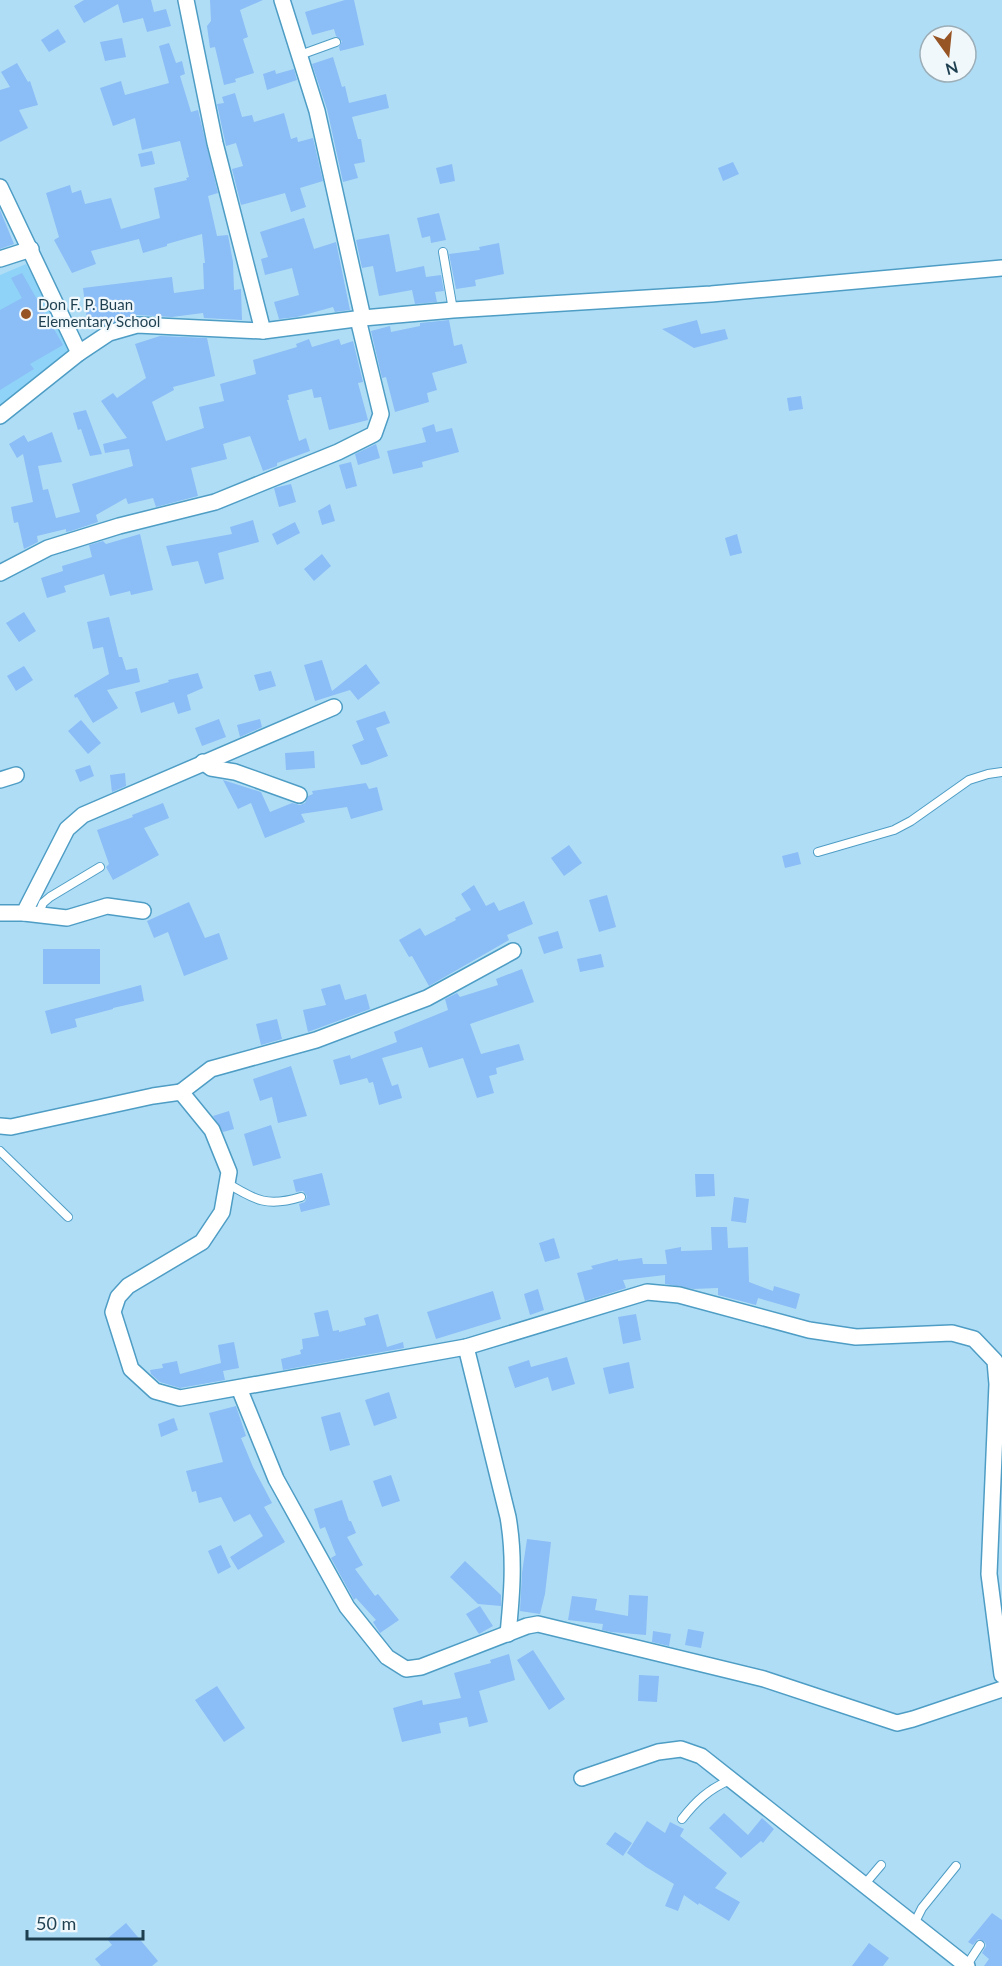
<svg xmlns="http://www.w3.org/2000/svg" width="1002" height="1966" font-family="Lato,sans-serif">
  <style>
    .built { fill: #8fd3f8 }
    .building { fill: #8bbdf6 }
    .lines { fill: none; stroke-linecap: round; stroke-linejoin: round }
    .service-casing { stroke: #4e9dc5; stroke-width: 10 }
    .minor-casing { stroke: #4e9dc5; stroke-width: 18 }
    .service { stroke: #fff; stroke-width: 8 }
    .minor { stroke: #fff; stroke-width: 15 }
    .poi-dot { fill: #975424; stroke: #f0f8fc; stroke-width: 2 }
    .labels { text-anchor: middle; stroke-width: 4.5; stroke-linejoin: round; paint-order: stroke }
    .poi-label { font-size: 15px; fill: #1e3f50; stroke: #f0f8fc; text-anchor: start }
  </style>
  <rect width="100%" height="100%" fill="#b0ddf6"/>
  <polygon class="built" points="26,264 73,353 0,411 0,275"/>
  <g class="building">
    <polygon points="84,0 151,0 154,12 166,9 171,26 147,32 143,18 123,23 118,4 84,23 74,6"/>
    <polygon points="210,0 263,0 240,10 248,37 243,39 254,73 235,79 236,82 224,85 215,47 210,48 207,26 211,21"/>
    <polygon points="345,0 354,0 364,45 340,51 339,47 342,41 336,36 334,29 312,35 305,12"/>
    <polygon points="58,29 66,42 49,52 41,40"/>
    <polygon points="122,38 126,57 105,61 100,42"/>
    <polygon points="169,43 176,63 182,61 185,74 180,76 191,112 198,110 218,193 208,196 217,236 228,235 233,262 234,290 241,289 242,320 204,318 203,313 172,317 137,315 102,326 88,328 83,288 172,277 174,293 204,289 203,263 205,263 202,234 167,244 167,246 143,253 139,239 91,251 96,264 72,273 54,240 59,237 46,193 70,185 72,193 81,190 85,204 111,198 121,229 160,218 154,188 187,180 186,178 189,177 180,141 142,150 135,118 113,126 100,88 121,81 125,95 169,83 159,46"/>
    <polygon points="333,57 342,87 345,86 349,103 386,94 389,108 352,117 358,139 361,139 365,162 354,164 358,178 343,182 327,109 312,64"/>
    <polygon points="17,63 28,82 30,81 38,105 19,110 28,128 0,142 0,90 10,87 1,72"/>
    <polygon points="294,69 297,80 267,90 263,74 275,70 276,74"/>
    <polygon points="235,93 242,117 252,115 254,122 284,113 291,139 297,137 298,142 313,138 323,181 300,188 306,207 291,212 285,193 241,205 232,169 243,166 236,143 226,146 217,104 224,103 222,97"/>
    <polygon points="152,151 155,164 141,167 138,154"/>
    <polygon points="733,162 739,174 723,181 718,168"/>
    <polygon points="452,164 455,181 440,184 436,168"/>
    <polygon points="0,210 14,244 0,249"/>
    <polygon points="439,213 446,240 431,243 430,236 422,238 417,218"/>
    <polygon points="304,218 314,249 336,242 350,310 335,312 333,307 297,317 279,319 274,302 299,295 292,268 265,275 261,259 268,257 260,232"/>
    <polygon points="389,234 396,272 424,266 426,277 441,275 444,291 435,292 437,302 415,304 412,290 379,296 373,266 362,268 356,240"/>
    <polygon points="499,243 504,274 475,280 476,286 456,289 449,254 480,250 479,247"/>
    <polygon points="22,273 63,345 30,364 34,369 0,390 0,310 22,298 11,278"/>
    <polygon points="449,320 454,346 462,344 467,363 432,373 437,390 427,393 429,402 395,412 386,377 382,378 371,331 390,326 391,332 420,326 420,323"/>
    <polygon points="697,320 701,334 725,329 728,339 694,348 662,329"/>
    <polygon points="160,336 207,338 215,376 173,387 174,390 152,402 166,441 204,428 199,407 224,401 220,384 256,374 253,360 297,347 296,344 309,339 312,347 339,339 341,345 353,341 363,382 358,383 368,420 329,430 321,397 314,398 312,389 288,395 289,400 287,400 299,441 306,438 310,451 277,463 277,466 263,471 250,436 223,444 227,459 191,468 198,496 156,507 153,498 128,504 126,498 96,515 98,522 71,531 66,532 66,529 37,536 38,542 24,549 18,522 14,523 11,507 33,502 23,454 17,458 9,444 24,435 28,442 52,432 62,462 38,466 43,490 48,489 56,518 80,512 72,484 133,466 129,449 105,453 103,444 127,438 101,401 113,393 117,398 146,378 135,344"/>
    <polygon points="801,396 803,409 789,411 787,398"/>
    <polygon points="86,410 102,454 90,456 81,429 78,430 73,413"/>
    <polygon points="434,424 436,432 452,428 459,452 422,462 423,467 393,474 387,451 426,442 422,428"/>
    <polygon points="376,444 380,458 358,465 355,454"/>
    <polygon points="351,462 357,486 346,489 339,465"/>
    <polygon points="291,484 296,502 279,507 274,488"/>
    <polygon points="330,504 335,521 322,525 318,511"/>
    <polygon points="253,520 259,542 218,553 224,579 205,584 198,561 172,566 166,546 232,534 230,527"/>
    <polygon points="295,522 300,533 277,545 272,534"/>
    <polygon points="140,534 153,590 131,595 130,591 110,596 104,574 64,586 66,592 47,598 41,578 63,571 62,566 92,557 89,545 103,541 106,544"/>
    <polygon points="737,534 742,553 730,556 725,538"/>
    <polygon points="322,554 331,566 314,581 304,569"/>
    <polygon points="24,612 36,631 19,642 6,623"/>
    <polygon points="109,617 119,657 122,657 126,670 137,668 140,682 107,690 118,708 93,723 77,697 75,698 74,695 109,674 103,647 93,649 87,622"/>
    <polygon points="322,660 332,691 366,664 380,683 358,700 350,690 315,701 304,665"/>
    <polygon points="24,666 33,680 16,691 7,676"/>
    <polygon points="271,671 276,686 259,691 254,675"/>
    <polygon points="198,673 203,688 187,695 191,710 178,714 174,702 141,713 135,692 169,682 168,680"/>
    <polygon points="385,711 390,723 376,728 388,756 367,764 361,765 352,745 364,740 356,721"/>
    <polygon points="219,719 226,737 202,746 195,728"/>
    <polygon points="260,719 262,727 240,737 237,725"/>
    <polygon points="81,720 101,743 88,754 68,731"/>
    <polygon points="314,751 315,768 286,770 285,753"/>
    <polygon points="90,765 94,776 80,782 75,770"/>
    <polygon points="125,773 126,786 112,792 110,775"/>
    <polygon points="223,780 261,792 270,812 292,803 300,805 305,803 308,796 313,794 312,791 366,783 369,789 377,787 383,810 351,819 347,807 301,814 305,822 265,838 251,803 238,809"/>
    <polygon points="163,803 169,818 144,828 159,855 113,880 106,867 109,864 97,830 133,817 132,815"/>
    <polygon points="569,845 582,863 564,876 551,858"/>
    <polygon points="798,852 801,864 785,868 782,856"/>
    <polygon points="474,885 486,906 494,902 499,911 524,901 533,924 507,935 509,940 429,986 412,956 409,957 399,940 420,928 425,936 456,920 455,918 471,910 461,894"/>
    <polygon points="607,895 616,927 599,932 589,900"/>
    <polygon points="189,902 205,938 219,933 228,959 184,976 168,932 154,938 147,921"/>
    <polygon points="558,931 563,948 544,954 538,937"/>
    <rect x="43" y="949" width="57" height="35"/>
    <polygon points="601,954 604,967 580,972 577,959"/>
    <polygon points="522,969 534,1002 470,1024 481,1054 519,1044 524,1060 496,1068 497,1074 489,1076 494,1093 477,1098 463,1058 429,1068 422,1047 382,1058 392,1086 398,1084 402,1098 379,1105 373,1082 369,1083 367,1078 340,1085 333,1060 350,1055 351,1059 397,1042 394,1032 448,1010 445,999 457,993 460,997 498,985 496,979"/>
    <polygon points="340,984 345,1000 366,994 370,1009 308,1032 303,1010 326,1005 321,989"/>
    <polygon points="141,985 144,1001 113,1008 113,1009 75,1019 77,1027 51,1034 45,1011"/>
    <polygon points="277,1019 282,1039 261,1045 256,1024"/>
    <polygon points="291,1066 307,1116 278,1123 272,1097 260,1101 253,1079"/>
    <polygon points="229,1111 234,1129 223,1132 213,1116"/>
    <polygon points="271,1125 281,1158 253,1166 244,1134"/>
    <polygon points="322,1173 330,1205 301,1212 299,1204 305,1202 307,1196 303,1191 296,1192 293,1180"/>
    <polygon points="695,1174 714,1174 715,1196 696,1197"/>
    <polygon points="734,1197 749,1199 746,1223 731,1221"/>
    <polygon points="711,1227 727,1227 728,1248 748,1247 749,1282 773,1291 774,1286 800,1294 796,1309 758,1298 756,1305 718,1295 718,1288 693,1289 665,1284 665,1275 623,1280 626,1288 585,1301 577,1273 593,1269 591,1266 618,1259 618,1261 642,1258 643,1264 667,1264 665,1250 681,1247 681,1251 712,1250"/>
    <polygon points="554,1238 560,1258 545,1262 539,1243"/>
    <polygon points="538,1289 544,1310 530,1315 524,1294"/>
    <polygon points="493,1291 501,1319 436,1339 427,1312"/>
    <polygon points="328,1310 333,1331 339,1330 339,1332 366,1325 364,1318 378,1314 387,1347 403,1342 404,1348 283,1370 281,1359 301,1354 300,1350 303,1349 302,1339 319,1336 314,1313"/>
    <polygon points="636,1314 641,1340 623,1344 618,1317"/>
    <polygon points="234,1342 239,1368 223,1371 225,1380 180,1388 160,1382 151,1374 150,1370 163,1368 162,1364 177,1361 180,1374 221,1363 218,1345"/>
    <polygon points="567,1357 575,1384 552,1391 548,1377 515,1388 508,1367 529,1360 531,1367"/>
    <polygon points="629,1362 634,1388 609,1394 603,1368"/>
    <polygon points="389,1392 397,1418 374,1426 365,1400"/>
    <polygon points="236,1406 246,1436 241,1438 253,1467 272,1503 264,1507 285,1542 238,1570 230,1557 263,1536 250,1514 234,1522 221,1497 199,1503 196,1491 192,1492 186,1471 223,1462 209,1413"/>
    <polygon points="340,1412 350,1445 330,1451 321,1417"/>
    <polygon points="174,1418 178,1430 161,1437 158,1424"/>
    <polygon points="391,1475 400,1501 382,1507 373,1481"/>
    <polygon points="342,1500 349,1521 351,1521 356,1533 347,1537 363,1565 355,1569 375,1596 378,1594 399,1620 380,1633 373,1622 376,1620 356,1598 354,1600 331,1558 336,1555 325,1527 320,1529 314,1509"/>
    <polygon points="527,1539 551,1542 545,1594 540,1614 520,1611 522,1573"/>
    <polygon points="221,1545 231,1567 218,1574 208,1551"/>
    <polygon points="465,1561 501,1595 501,1606 478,1604 450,1577"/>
    <polygon points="629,1595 648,1596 646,1635 611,1632 602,1630 603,1624 568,1620 572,1596 597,1599 595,1610 628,1616"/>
    <polygon points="480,1606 493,1626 479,1634 466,1614"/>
    <polygon points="688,1629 704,1632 701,1648 685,1645"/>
    <polygon points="653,1631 671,1634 669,1646 652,1642"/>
    <polygon points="533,1650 565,1699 549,1710 517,1660"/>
    <polygon points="509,1654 515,1680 479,1691 488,1722 469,1727 467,1717 439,1723 441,1733 402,1742 393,1708 422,1700 423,1705 461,1698 454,1673 491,1663 490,1660"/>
    <polygon points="639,1675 659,1676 657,1702 638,1701"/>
    <polygon points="217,1686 245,1728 224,1742 195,1700"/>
    <polygon points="724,1813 748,1835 762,1818 774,1829 763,1843 761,1841 741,1858 709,1828"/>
    <polygon points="647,1821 665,1833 670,1822 684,1829 680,1836 727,1873 715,1888 740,1902 729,1921 699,1903 698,1905 684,1895 678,1911 665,1906 674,1884 646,1867 627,1853"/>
    <polygon points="615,1832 632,1843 623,1856 606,1844"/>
    <polygon points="992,1913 1002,1920 1002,1966 984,1966 989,1959 982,1953 986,1946 985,1942 978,1939 973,1945 968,1942"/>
    <polygon points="126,1923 158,1961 152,1966 101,1966 95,1959 112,1945 107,1939"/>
    <polygon points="869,1943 889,1958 883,1966 852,1966"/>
  </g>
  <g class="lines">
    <g class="service-casing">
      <g id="service">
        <polyline points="300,55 336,42"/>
        <polyline points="443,252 453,310"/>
        <polyline points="818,852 894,830 911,821 969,780 988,774 1002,772"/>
        <polyline points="38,915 43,903 50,897 100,867"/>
        <polyline points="0,1151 68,1217"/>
        <path d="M227,1183C256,1201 268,1207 301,1197"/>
        <path d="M682,1819C696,1801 709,1789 730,1780"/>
        <polyline points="864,1885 881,1865"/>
        <polyline points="914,1924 922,1908 956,1866"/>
        <polyline points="967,1965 980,1945"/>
      </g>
    </g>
    <g class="minor-casing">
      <g id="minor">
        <polyline points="186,0 215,143 263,331"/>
        <polyline points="282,0 317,111 363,318"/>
        <polyline points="0,187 79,353"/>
        <polyline points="0,259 31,249"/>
        <polyline points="0,416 79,353 109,333 137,325 263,331 363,318 453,310 711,294 1002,268"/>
        <polyline points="0,573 48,548 119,526 215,502 338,452 374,434 381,414 358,319"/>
        <polyline points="203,762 211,768 235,772 299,795"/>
        <polyline points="0,780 16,775"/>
        <polyline points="0,913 24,913 67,829 83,815 334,707"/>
        <polyline points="24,913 67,918 107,906 143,911"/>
        <polyline points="181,1092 211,1069 316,1040 427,998 513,951"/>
        <polyline points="0,1126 11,1127 153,1096 181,1092 212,1130 229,1172 222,1212 202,1242 128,1286 118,1297 113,1312 131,1369 155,1391 180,1398 466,1347 647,1292 679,1295 809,1330 856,1337 952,1333 974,1339 995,1361 997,1384 989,1574 1002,1675"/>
        <path d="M466,1347L508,1517C515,1557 512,1594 508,1634"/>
        <polyline points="239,1388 276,1479 347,1607 387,1657 406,1669 421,1667 527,1626 538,1624 764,1679 897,1723 913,1719 1002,1689"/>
        <polyline points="582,1778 658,1752 681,1749 701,1756 967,1966"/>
      </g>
    </g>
    <use href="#service" class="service"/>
    <use href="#minor" class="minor"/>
  </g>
  <circle class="poi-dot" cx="26" cy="314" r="6"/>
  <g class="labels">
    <g class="poi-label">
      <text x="38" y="310">Don F. P. Buan<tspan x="38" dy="17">Elementary School</tspan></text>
    </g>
  </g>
  <g transform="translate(948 54) rotate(165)"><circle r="28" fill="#f0f8fc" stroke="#9caeb7" stroke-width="1.5"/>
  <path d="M0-4.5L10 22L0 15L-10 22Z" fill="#975424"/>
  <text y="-9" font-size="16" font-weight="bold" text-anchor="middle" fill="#1e3f50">N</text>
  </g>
  <path d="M27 1930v9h116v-9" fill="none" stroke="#1e3f50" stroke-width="3"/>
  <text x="36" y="1930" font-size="18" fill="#1e3f50" stroke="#f0f8fc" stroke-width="4.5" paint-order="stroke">50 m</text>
</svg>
